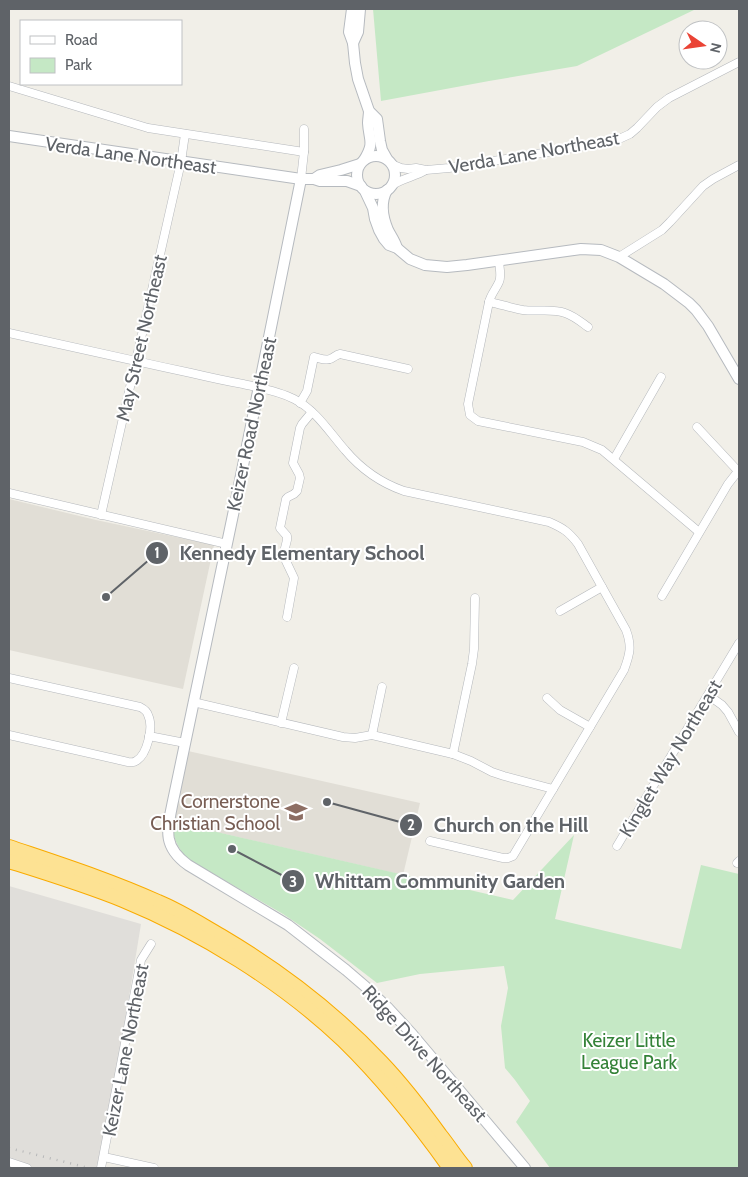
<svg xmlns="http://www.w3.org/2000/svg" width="748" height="1177" font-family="Cabin,sans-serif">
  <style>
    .industrial { fill: #e0deda }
    .education { fill: #e1ded6 }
    .green { fill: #c5e8c5 }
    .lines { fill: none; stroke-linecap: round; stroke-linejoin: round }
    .street-casing { stroke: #b5b8bc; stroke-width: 9 }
    .secondary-casing { stroke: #b6babf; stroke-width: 12 }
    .highway-casing { stroke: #f9ab00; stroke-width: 16 }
    .street { stroke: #fff; stroke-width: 8 }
    .secondary { stroke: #fff; stroke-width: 10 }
    .highway { stroke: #fde293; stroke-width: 14 }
    .rail { stroke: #b6b7b8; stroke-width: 2.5; stroke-dasharray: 1 6; stroke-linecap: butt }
    .labels { text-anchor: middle; stroke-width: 4; stroke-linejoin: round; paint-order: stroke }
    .street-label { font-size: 19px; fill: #5f6368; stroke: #fff }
    .education-label { font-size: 19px; fill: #785e54; stroke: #fff; text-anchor: end }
    .park-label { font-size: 19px; fill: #348238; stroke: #fff }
    .leader { fill: none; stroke: #5f6368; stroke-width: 2 }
    .callout-dot { fill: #5f6368; stroke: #fff; stroke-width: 2 }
    .mark-label { font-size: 15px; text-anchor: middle; font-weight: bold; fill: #fff }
    .callout-label { font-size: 20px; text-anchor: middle; font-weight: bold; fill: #5f6368; stroke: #fff; stroke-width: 4; stroke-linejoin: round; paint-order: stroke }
  </style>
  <rect width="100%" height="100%" fill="#f1efe8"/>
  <polygon class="industrial" points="9,886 141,924 101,1168 9,1168"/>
  <g class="education">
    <polygon points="9,499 96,520 214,545 183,689 9,650"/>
    <polygon points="188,751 420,803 403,875 173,822"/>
  </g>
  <g class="green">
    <polygon points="373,9 696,9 577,66 489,81 381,101"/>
    <path d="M173,822L513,900L574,835L555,919L681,949L701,865L739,874V1168H550L516,1122L530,1101L515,1080L505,1068L501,1026L508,988L504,966L420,974L377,983L320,939L283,914L186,858C177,845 172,838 173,822Z"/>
  </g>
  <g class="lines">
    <g class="street-casing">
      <g id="street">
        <polyline points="9,86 148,128 304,152"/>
        <polyline points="391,164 401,168 408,169 416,168 426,170 449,168 580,147 619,139 630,134 637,128 657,107 669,98 739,62"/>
        <polyline points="301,179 304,152 304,129"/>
        <path d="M391,186C402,178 415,177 426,170"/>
        <polyline points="619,257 662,230 670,222 703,186 713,179 739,165"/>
        <path d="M499,260C499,267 502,276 499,282C496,289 491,294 489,302L468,404L470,415L478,421L583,442L602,450L699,532"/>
        <path d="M489,302C500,304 511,308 523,310C537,312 552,308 565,313C574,316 581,322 588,327"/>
        <path d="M9,333C69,346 130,360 191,373C208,377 226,381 243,384C260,388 279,391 294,399C316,410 330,433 345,450C361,469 381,483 404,491L549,522C563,528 569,532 578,544L626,630C632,646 630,654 624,670L513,856L508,858H503L430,841"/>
        <path d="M300,403L307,391L314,357C319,358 325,361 330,359C334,358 335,355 340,354L408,369"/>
        <polyline points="697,427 738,471"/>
        <polyline points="614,459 661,377"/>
        <polyline points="9,493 227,544"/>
        <polyline points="101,515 181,162 185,134"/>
        <polyline points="662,596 728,484 739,470"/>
        <polyline points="560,611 602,587"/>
        <polyline points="287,617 294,578 285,559 284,552 287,540 287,536 280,528 286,499 288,497 294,494 297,491 300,478 299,474 293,463 300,428 302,424 312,412"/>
        <path d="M9,678L140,707C144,709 147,711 148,715C154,727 147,755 136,761C133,763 131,762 128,762L9,735"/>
        <polyline points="708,695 722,705 728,712 739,732"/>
        <polyline points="547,698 560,710 590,727"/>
        <polyline points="193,702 343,737 355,738 372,735 453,754 471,761 492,772 504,776 553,789"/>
        <polyline points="281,723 294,668"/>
        <polyline points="372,735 382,687"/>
        <polyline points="149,736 185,743"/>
        <polyline points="453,754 472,664 474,649 475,598"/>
        <polyline points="617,846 739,643"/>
        <polyline points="737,863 739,861"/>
        <polyline points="104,1157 154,1168"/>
        <polyline points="9,1162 27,1168"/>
        <polyline points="101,1168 141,960 151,944"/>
      </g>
    </g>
    <g class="secondary-casing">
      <g id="secondary">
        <polyline points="352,9 349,32 353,43 355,63 358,79 369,111 377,119 380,141 382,150 387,159"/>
        <polyline points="353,43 358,32 360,9"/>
        <polyline points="9,136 301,179 314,179 320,181 347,181 361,186"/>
        <circle cx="376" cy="175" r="19"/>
        <path d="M364,160C375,142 369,141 368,123C368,119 369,115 369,111"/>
        <path d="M301,179L234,510L173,801C167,830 162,846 188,865L288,925L346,970L367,988L387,1007L412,1034L525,1168"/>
        <polyline points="314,179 320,175 341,170 360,164"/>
        <path d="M387,190C380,203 382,216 388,230C391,236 395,241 397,248"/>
        <polyline points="365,191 373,208 375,219 379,230 384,239 389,245 397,248 410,259 425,265 447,267 467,265 581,249 601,250 619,257 664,284 689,303 696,310 708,326 739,379"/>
      </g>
    </g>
    <g class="highway-casing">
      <g id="highway">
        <path d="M9,847C59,864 109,880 158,902C180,911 200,924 221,936C280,971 334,1012 381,1062C402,1084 422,1110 440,1135C449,1146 456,1158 465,1168"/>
        <path d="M9,861C47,873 86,885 123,900C201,932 282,982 343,1040C383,1079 418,1123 450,1168"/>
      </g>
    </g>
    <use href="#street" class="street"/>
    <use href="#secondary" class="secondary"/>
    <use href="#highway" class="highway"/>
    <polyline class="rail" points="9,1148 89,1168"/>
  </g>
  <defs>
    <g id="school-bare" transform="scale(1.725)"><path d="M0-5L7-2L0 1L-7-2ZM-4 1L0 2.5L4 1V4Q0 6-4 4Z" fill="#8d6e63" stroke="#fff" stroke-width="2.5" paint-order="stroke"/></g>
  </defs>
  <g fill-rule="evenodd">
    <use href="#school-bare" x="296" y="812"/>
  </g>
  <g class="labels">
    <g class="street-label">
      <text transform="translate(534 152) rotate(-10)" y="7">Verda Lane Northeast</text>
      <text transform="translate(131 155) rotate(8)" y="7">Verda Lane Northeast</text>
      <text transform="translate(141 338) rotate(-77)" y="7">May Street Northeast</text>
      <text transform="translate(251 424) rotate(-78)" y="7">Keizer Road Northeast</text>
      <text transform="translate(670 758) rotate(-59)" y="7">Kinglet Way Northeast</text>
      <text transform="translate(125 1050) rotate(-79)" y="7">Keizer Lane Northeast</text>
      <text transform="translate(425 1053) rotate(48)" y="7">Ridge Drive Northeast</text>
    </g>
    <g class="education-label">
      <text x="280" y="808">Cornerstone<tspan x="280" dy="22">Christian School</tspan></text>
    </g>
    <g class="park-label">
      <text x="629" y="1047">Keizer Little<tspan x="629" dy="22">League Park</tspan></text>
    </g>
  </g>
  <path class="leader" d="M106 597L157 553M327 802L411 825M232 849L293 881"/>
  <g class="callout-dot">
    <circle cx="106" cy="597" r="5"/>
    <circle cx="327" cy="802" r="5"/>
    <circle cx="232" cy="849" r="5"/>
    <circle cx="157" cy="553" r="12"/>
    <circle cx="411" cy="825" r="12"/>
    <circle cx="293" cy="881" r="12"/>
  </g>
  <g class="mark-label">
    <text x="157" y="558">1</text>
    <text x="411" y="830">2</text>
    <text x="293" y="887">3</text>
  </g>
  <g class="callout-label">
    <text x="302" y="560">Kennedy Elementary School</text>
    <text x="511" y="832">Church on the Hill</text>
    <text x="440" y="888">Whittam Community Garden</text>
  </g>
  <rect width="748" height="1177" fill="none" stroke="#5f6368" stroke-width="20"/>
  <rect x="20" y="20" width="162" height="65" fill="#ffffff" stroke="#bfc1c3"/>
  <rect x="30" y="36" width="25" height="8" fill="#ffffff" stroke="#bfc1c3"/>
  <text x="65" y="45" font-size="15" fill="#5f6368">Road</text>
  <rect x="30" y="58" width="25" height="15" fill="#c5e8c5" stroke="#bfc1c3"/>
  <text x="65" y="70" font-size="15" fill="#5f6368">Park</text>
  <g transform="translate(703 45) rotate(103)"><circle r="24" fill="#ffffff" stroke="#bfc1c3"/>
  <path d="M0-4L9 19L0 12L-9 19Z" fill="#ea4335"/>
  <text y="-8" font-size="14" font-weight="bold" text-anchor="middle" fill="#5f6368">N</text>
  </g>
</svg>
